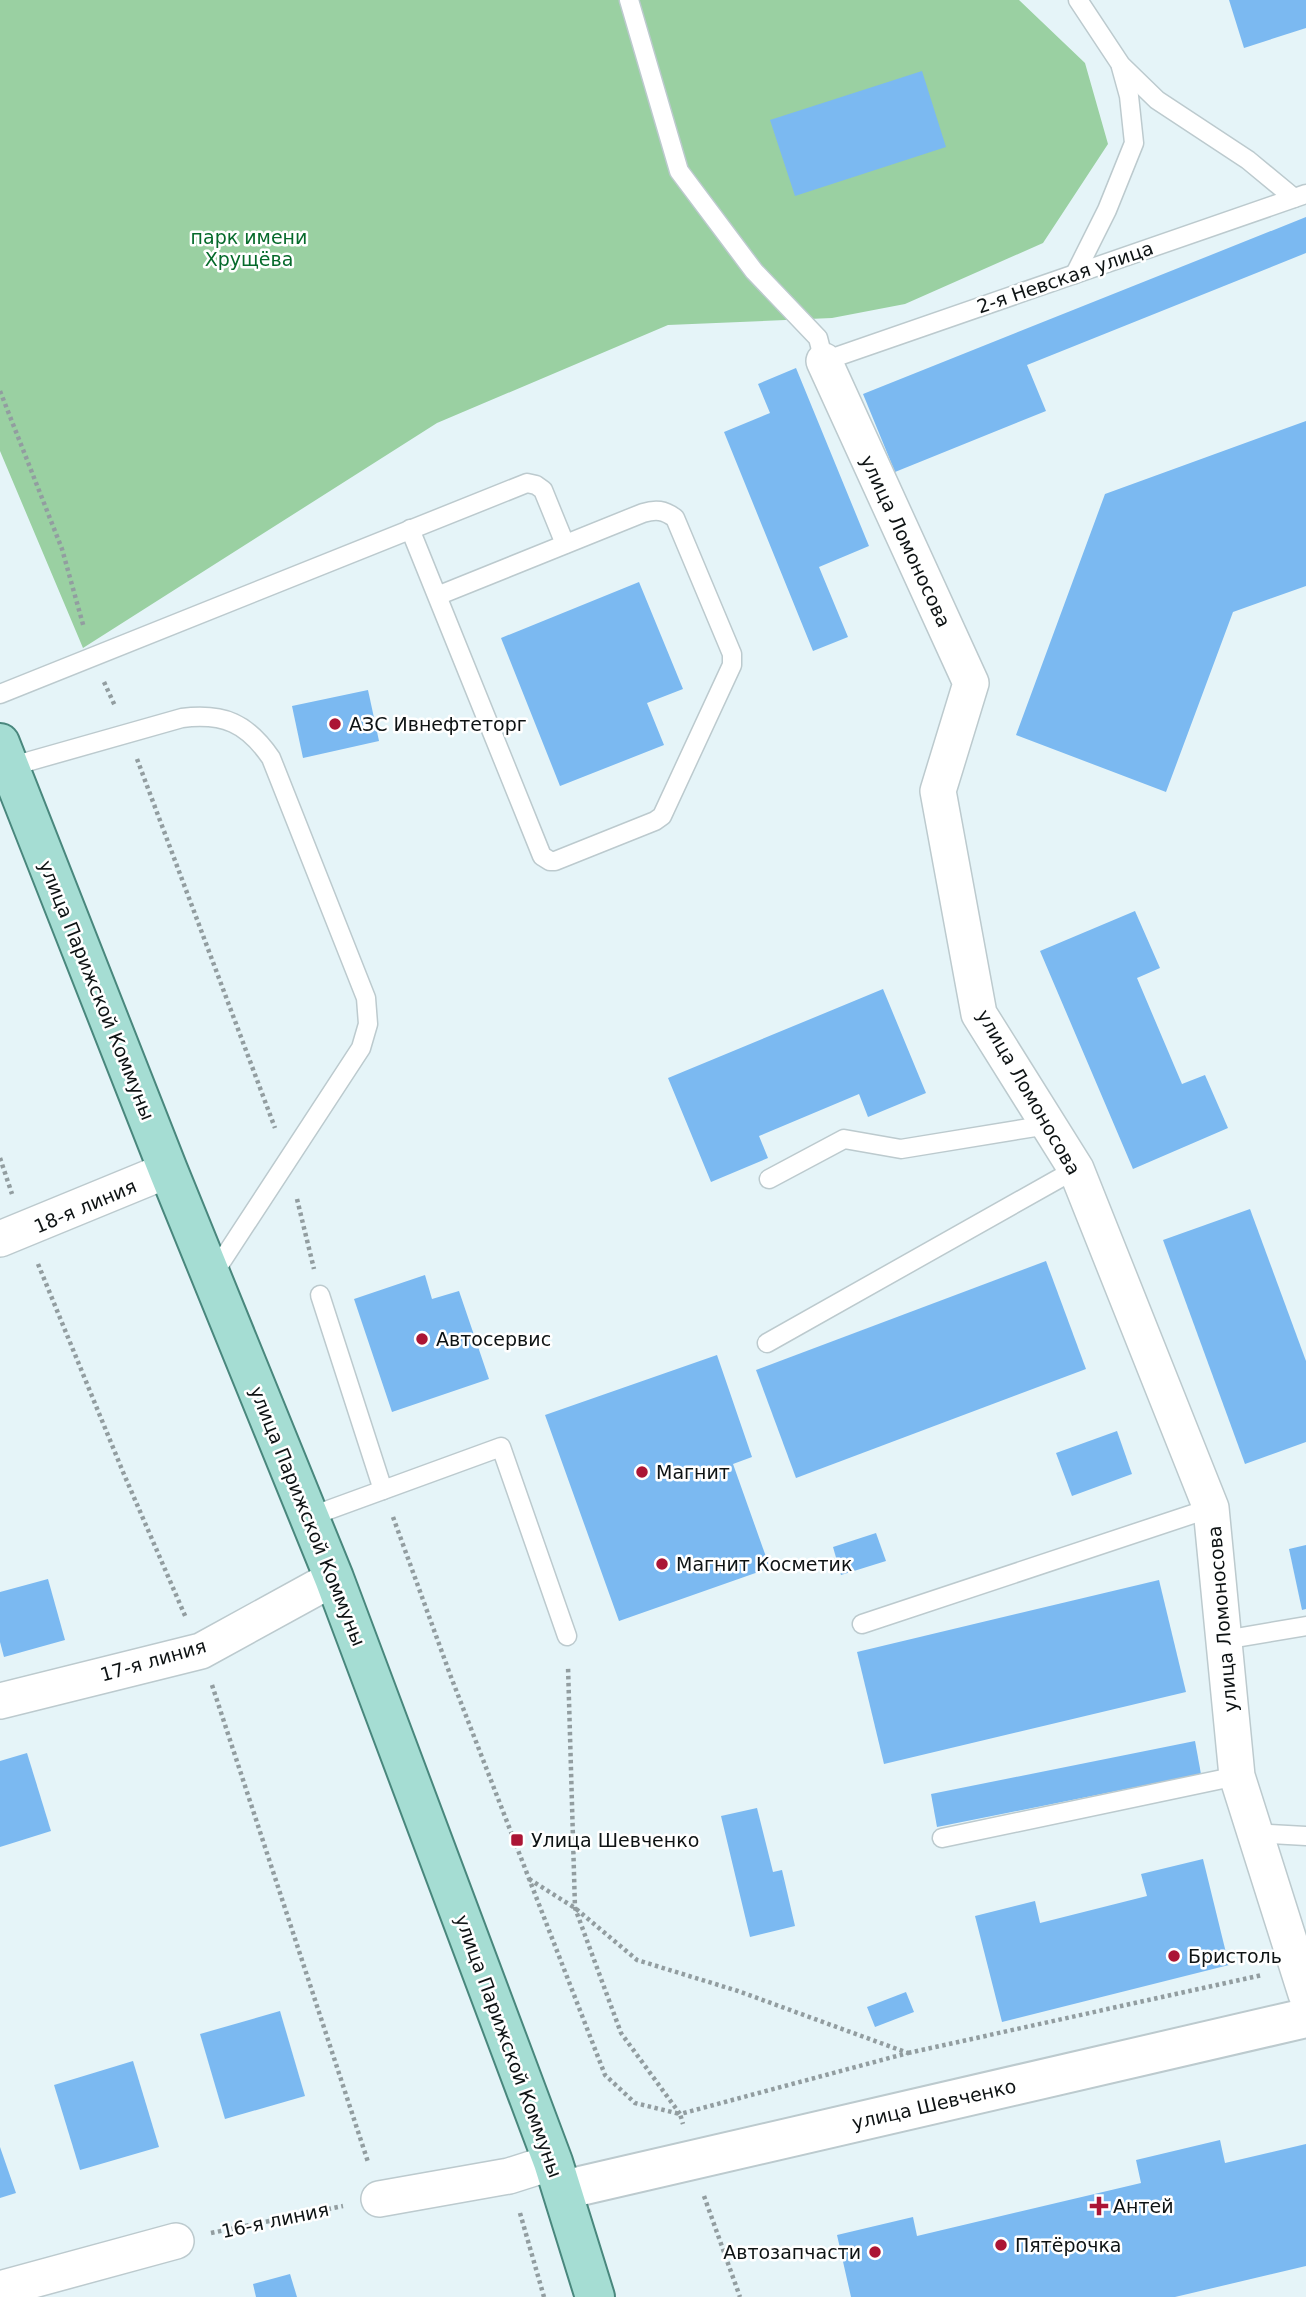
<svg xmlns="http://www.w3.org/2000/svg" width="1306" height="2297" font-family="'DejaVu Sans',sans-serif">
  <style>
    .green { fill: #9ad0a2 }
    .building { fill: #7bb9f1 }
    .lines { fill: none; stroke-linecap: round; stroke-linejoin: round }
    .service-casing { stroke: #bccace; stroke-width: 21 }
    .minor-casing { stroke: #bccace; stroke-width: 38 }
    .tertiary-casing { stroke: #bccace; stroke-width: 42 }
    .primary-casing { stroke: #49877d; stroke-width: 42 }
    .path { stroke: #929da0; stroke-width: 4.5; stroke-dasharray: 3.5 3.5; stroke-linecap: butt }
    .service { stroke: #fff; stroke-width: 18 }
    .minor { stroke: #fff; stroke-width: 35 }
    .tertiary { stroke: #fff; stroke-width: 38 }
    .primary { stroke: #a5ddd3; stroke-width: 38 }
    .poi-dot { fill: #ab1535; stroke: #fff; stroke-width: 2.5 }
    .labels { text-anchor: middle; stroke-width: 5; stroke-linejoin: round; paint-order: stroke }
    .park-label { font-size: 19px; fill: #066a2b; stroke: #fff }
    .street-label { font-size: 19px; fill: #0e1314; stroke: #fff }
    .poi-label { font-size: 19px; fill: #0e1314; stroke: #fff; text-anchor: start }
  </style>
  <rect width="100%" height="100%" fill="#e5f4f8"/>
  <polygon class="green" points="0,0 1019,0 1085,63 1108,144 1043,243 905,304 832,318 668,325 437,423 83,648 0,451"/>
  <g class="building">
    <polygon points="1229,0 1306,0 1306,28 1244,48"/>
    <polygon points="922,71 946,147 795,196 770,120"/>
    <polygon points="1306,217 1306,253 1027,365 1046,411 895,472 863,394"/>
    <polygon points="796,368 869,546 819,567 848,637 813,651 724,432 770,413 758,384"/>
    <polygon points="1306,421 1306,586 1233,612 1166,792 1016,735 1105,494"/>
    <polygon points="639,582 683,689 647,703 664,745 560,786 501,638"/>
    <polygon points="368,690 379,741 303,758 292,706"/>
    <polygon points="1135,911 1160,968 1137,978 1182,1084 1205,1075 1228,1128 1133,1169 1040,951"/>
    <polygon points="883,989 926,1093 868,1117 859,1094 759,1136 768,1158 711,1182 668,1078"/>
    <polygon points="1250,1209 1306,1361 1306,1442 1245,1464 1163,1240"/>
    <polygon points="1046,1261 1086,1369 796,1478 756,1370"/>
    <polygon points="425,1275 432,1299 459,1291 489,1379 392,1412 354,1299"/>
    <polygon points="717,1355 752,1457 733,1464 770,1568 619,1621 545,1415"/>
    <polygon points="1117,1431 1132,1474 1072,1496 1056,1453"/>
    <polygon points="876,1533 886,1561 841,1575 833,1547"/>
    <polygon points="1306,1545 1306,1609 1302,1610 1289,1549"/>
    <polygon points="48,1579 65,1640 4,1657 0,1642 0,1592"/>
    <polygon points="1159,1580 1186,1692 884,1764 857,1652"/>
    <polygon points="1195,1741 1201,1774 937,1827 931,1794"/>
    <polygon points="27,1753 51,1831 0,1847 0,1761"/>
    <polygon points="757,1808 773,1872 782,1870 795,1926 750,1937 721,1816"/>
    <polygon points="1203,1859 1229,1965 1002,2022 975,1916 1035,1901 1040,1923 1147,1896 1141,1874"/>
    <polygon points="906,1992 914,2012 875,2027 867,2007"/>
    <polygon points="280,2011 305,2096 225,2119 200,2034"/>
    <polygon points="133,2061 159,2147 80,2170 54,2085"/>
    <polygon points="1220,2140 1225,2163 1306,2144 1306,2266 1175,2297 851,2297 837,2235 913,2217 917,2236 1141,2183 1136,2160"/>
    <polygon points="0,2147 16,2193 0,2198"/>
    <polygon points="290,2274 297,2297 256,2297 253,2284"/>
  </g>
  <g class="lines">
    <g class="service-casing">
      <g id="service">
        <polyline points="629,0 679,171 754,271 818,338 824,361 1306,194"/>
        <polyline points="1078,0 1121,65 1157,100 1248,160 1294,198"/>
        <polyline points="1075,274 1107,210 1134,143 1129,96 1121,67"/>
        <path d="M410,529L542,856L550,861H555L655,821L662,816L732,665V654L675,518C664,510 656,509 643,513L437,596"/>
        <polyline points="0,694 527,483 536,485 543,490 565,544"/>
        <path d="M9,767L182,718C224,713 247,723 271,758L366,998L368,1024L361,1048L212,1276"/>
        <polyline points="769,1179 844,1139 901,1149 1048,1125"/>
        <polyline points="320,1295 383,1490"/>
        <polyline points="767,1343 1076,1169"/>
        <polyline points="309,1517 501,1447 567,1636"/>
        <polyline points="862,1624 1211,1508"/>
        <polyline points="1224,1640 1306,1626"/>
        <polyline points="1254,1833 1306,1836"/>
        <polyline points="942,1838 1237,1776"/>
      </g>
    </g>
    <g class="minor-casing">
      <g id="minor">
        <polyline points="824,361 971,683 938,791 979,1014 1076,1169 1211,1508 1237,1776 1306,1994"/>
        <polyline points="0,1239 168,1170"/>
        <polyline points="0,1701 201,1651 334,1578"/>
        <polyline points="379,2199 509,2176 553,2162"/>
        <polyline points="0,2289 176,2241"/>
      </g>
    </g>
    <g class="tertiary-casing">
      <polyline id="tertiary" points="563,2190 1306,2018"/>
    </g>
    <g class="primary-casing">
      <polyline id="primary" points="0,743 168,1170 334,1578 553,2162 595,2297"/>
    </g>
    <g class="path">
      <polyline points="0,391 62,549 84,628"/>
      <polyline points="104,682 115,706"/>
      <polyline points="137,759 275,1128"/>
      <polyline points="0,1158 12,1194"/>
      <polyline points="297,1199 314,1269"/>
      <polyline points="38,1264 123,1472 186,1618"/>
      <polyline points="393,1517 451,1677 605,2075 635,2103 680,2114 683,2124"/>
      <polyline points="212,1685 368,2162"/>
      <polyline points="529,1879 575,1908 637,1960 738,1991 908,2053 680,2114 621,2033 575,1908 568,1666"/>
      <polyline points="908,2053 1262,1975"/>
      <polyline points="704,2196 740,2297"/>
      <polyline points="520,2213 544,2297"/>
      <polyline points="211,2233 343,2206"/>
    </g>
    <use href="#service" class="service"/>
    <use href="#minor" class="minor"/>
    <use href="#tertiary" class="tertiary"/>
    <use href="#primary" class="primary"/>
  </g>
  <g class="poi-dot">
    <circle cx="335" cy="724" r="7"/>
    <circle cx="422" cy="1339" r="7"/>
    <circle cx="642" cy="1472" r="7"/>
    <circle cx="662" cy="1564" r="7"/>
    <rect x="510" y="1833" width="14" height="14" rx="3.5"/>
    <circle cx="1174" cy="1956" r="7"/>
    <path d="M1095.5 2195.5h7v7h7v7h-7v7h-7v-7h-7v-7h7z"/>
    <circle cx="1001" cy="2245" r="7"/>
    <circle cx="875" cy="2252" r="7"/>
  </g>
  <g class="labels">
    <g class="park-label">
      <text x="249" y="244">парк имени<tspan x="249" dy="22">Хрущёва</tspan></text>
    </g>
    <g class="street-label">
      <text transform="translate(1065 277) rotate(-19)" y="7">2-я Невская улица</text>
      <text transform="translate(906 541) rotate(65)" y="7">улица Ломоносова</text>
      <text transform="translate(97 990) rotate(68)" y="7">улица Парижской Коммуны</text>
      <text transform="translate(1029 1092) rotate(60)" y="7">улица Ломоносова</text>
      <text transform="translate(85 1206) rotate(-23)" y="7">18-я линия</text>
      <text transform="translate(308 1516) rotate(68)" y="7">улица Парижской Коммуны</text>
      <text transform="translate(1222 1619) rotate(-95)" y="7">улица Ломоносова</text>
      <text transform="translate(153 1660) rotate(-16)" y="7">17-я линия</text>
      <text transform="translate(509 2046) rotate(70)" y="7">улица Парижской Коммуны</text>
      <text transform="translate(934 2104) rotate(-13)" y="7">улица Шевченко</text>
      <text transform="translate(275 2220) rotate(-12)" y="7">16-я линия</text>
    </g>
    <g class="poi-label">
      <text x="349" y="731">АЗС Ивнефтеторг</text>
      <text x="436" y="1346">Автосервис</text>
      <text x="656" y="1479">Магнит</text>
      <text x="676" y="1571">Магнит Косметик</text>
      <text x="531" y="1847">Улица Шевченко</text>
      <text x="1188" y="1963">Бристоль</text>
      <text x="1113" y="2213">Антей</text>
      <text x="1015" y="2252">Пятёрочка</text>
      <text x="861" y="2259" text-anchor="end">Автозапчасти</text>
    </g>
  </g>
</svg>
